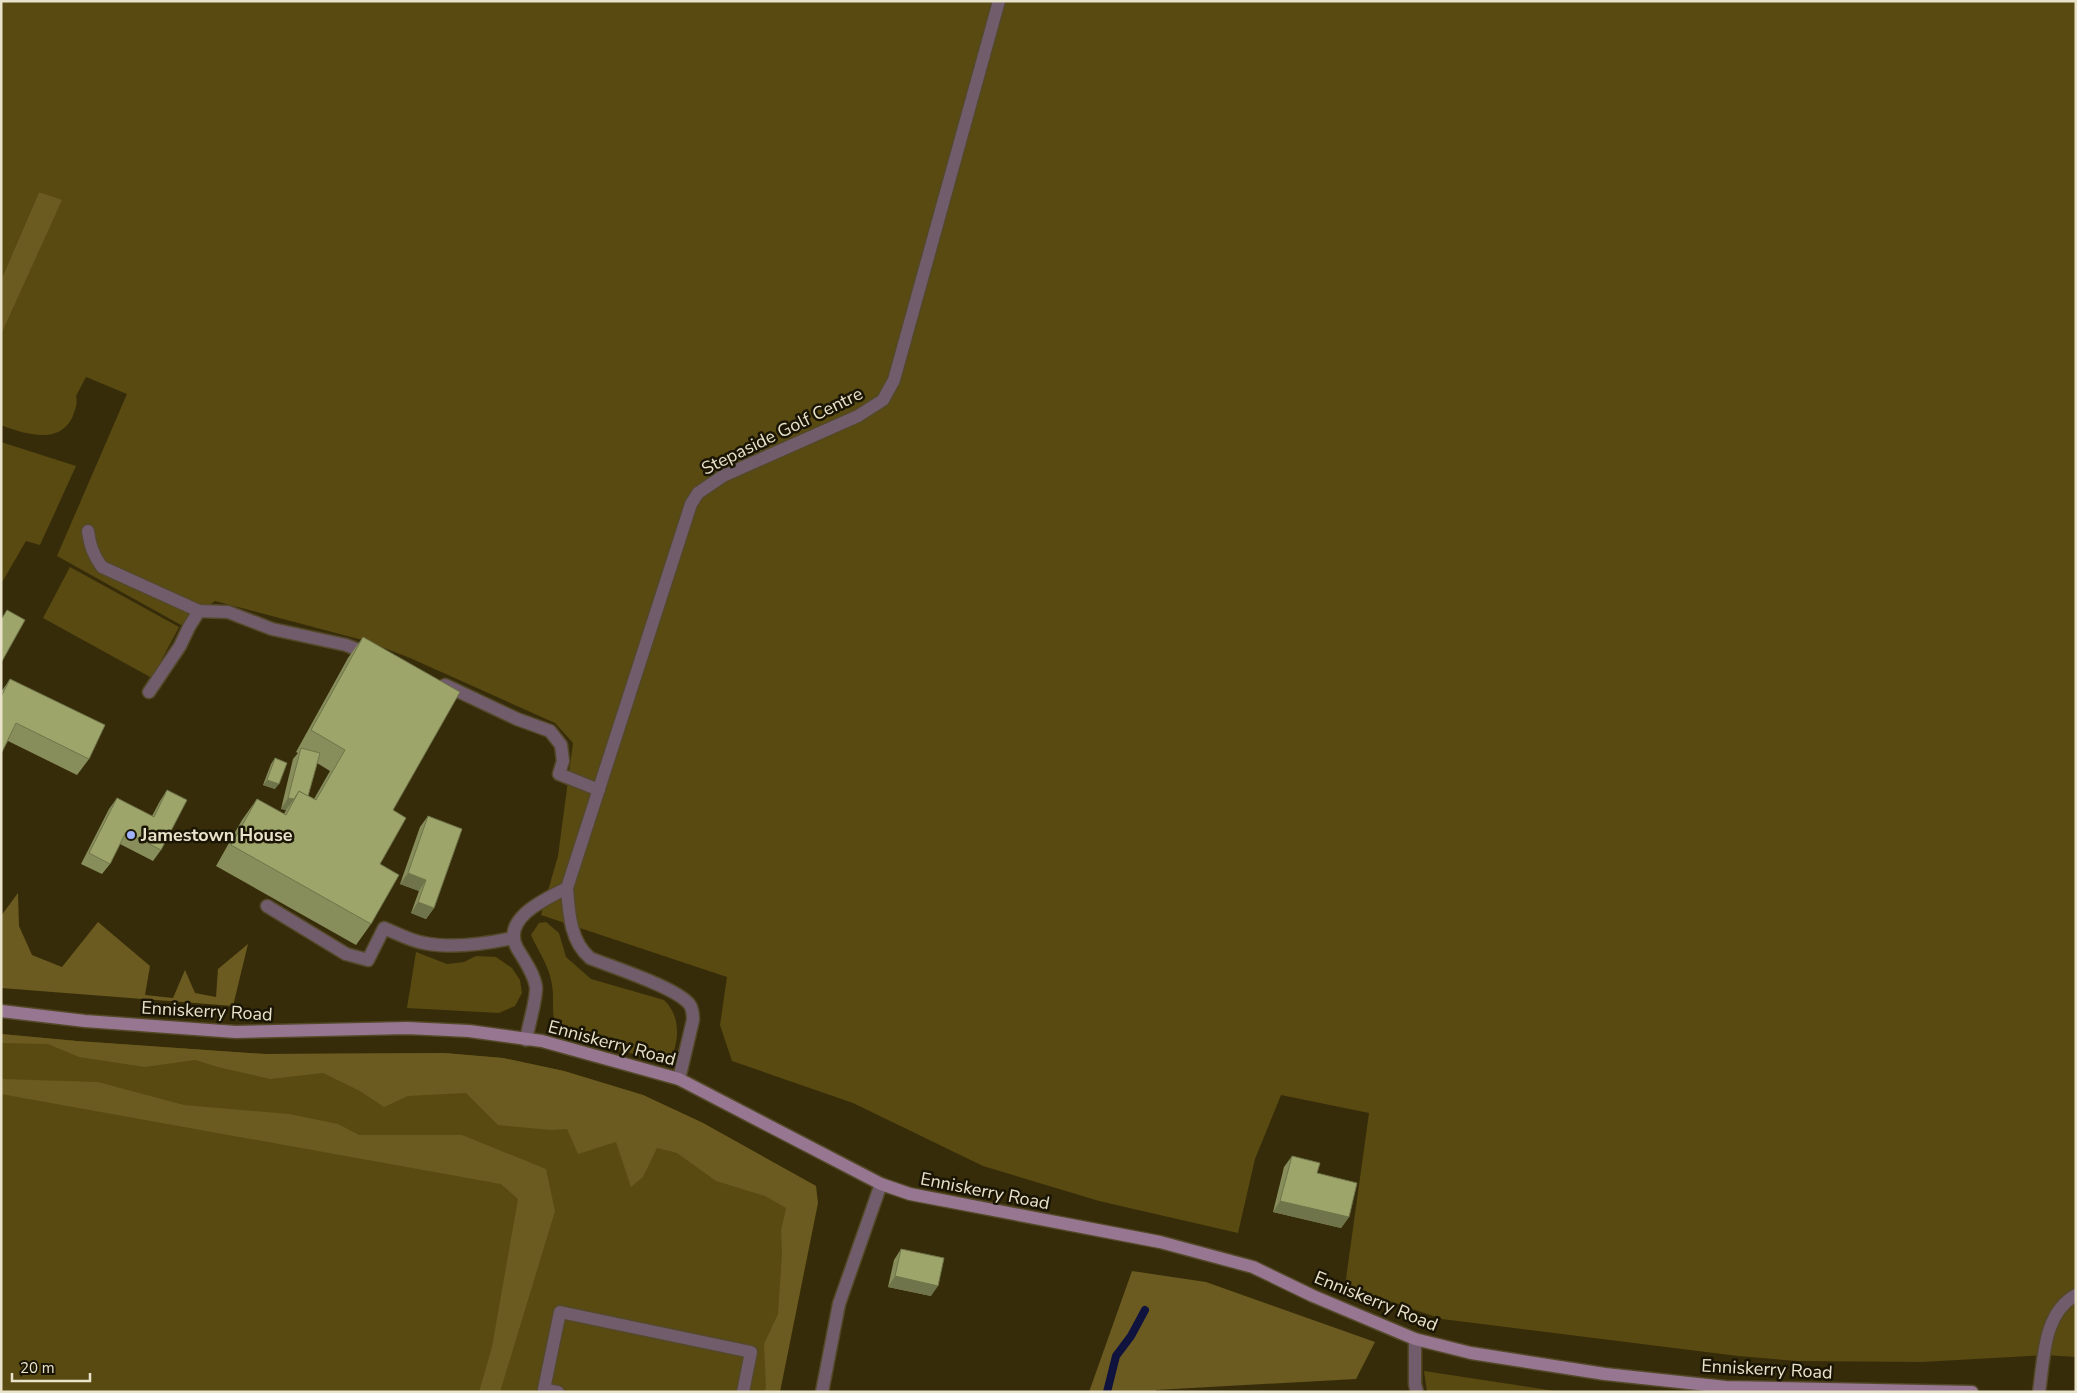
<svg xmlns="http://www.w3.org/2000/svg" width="2077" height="1393" font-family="'Nunito Sans',sans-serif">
	<rect width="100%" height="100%" fill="#362c09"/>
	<g fill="#594a12">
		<path d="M1 1H2076V1357L2045 1355 1922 1362 1797 1361 1738 1356 1442 1319 1345 1286 1369 1113 1281 1095 1255 1159 1238 1233 1099 1201 983 1166 853 1103 732 1061 720 1025 727 977 541 915 558 856 573 743 555 723 410 658 366 641 215 601 181 625 57 556 127 394 86 377 76 396C78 405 75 410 72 418 58 446 22 433 1 425V335L61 201 39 192 1 280Z"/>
		<path d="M1 442 76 466 40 545 26 541 1 584Z"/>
		<path d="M70 567 179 627 152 678 43 618Z"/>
		<path d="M546 922 559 933 566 957 591 979 664 1000C681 1016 680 1042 669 1062L661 1064 616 1048 561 1034C549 1021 555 1001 552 985 549 965 539 953 531 935L539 923Z"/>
		<path d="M416 952 447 964 464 962 476 956 496 957 512 968 520 980 522 993 515 1006 499 1013 407 1008Z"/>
		<path d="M1 1034 77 1041 265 1054 444 1053 503 1058 564 1071 643 1095 703 1123 816 1186 779 1392H1Z"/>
		<path d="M1424 1371 1562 1392H1427Z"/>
	</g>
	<g fill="#6b5b20">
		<path d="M39 192 62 200 1 335V280Z"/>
		<path d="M18 893 19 926 32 955 62 967 98 922 150 966 145 995 173 998 185 970 195 993 216 997 218 969 248 944 233 1006 1 988V916Z"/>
		<path d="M1 1034 77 1041 265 1054 444 1053 503 1058 564 1071 643 1095 703 1123 816 1186 818 1203 780 1392H764L766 1388 764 1344 778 1314 782 1253 781 1231 786 1208 765 1196 716 1181 677 1153 657 1148 643 1177 631 1187 616 1142 578 1154 567 1129 551 1130 498 1125 466 1093 408 1096 384 1107 360 1091 323 1073 270 1079 218 1067 195 1060 145 1067 79 1057 48 1044 1 1043Z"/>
		<path d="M1 1079 98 1082 184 1105 289 1114 338 1124 359 1135H462L546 1169 555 1211 500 1392H479L492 1347 518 1199 501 1184 1 1094Z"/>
		<path d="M1132 1271 1206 1282 1375 1342 1356 1379 1156 1390V1392H1089Z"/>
	</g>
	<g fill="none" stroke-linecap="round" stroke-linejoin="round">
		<path stroke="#10133e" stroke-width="8" d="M1107 1392 1116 1356 1131 1336 1145 1310"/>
		<defs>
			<g id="service">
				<path d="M88 531C90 545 93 555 102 567L199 611"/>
				<path d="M445 685 517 719 550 731 561 745 563 761 559 774 599 790"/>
				<path d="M149 692 180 646 189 627 199 611 228 612 272 629 346 645 371 655"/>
				<path d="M267 906 346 954 368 960 384 928C396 933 411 941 424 943 453 949 485 944 513 938"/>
				<path d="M526 1040C528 1027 537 998 536 987 534 973 524 960 517 948 501 918 546 899 567 888"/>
				<path d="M679 1079 693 1020C693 1015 693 1010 690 1005 678 988 612 967 590 958 570 941 569 913 567 888L691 504 698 493 723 476 858 416 883 400 894 380 999 1"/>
				<path d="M558 1392 544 1389 560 1312 751 1352 743 1392"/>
				<path d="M822 1392 839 1304 881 1184"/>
				<path d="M2039 1392C2044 1359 2043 1313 2076 1295"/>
			</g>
			<path id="minor" d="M1415 1339V1384L1417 1392"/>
			<path id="secondary" d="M1 1011 85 1021 236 1032 407 1028 469 1031 542 1041 679 1079 881 1184 910 1194 1160 1242 1253 1267 1313 1296 1415 1339 1471 1353 1605 1374 1726 1387 1972 1392"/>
		</defs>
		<use href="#service" stroke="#534928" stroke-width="15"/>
		<use href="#minor" stroke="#534928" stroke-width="15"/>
		<use href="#secondary" stroke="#534928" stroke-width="15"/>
		<use href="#service" stroke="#715c6c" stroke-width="12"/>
		<use href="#minor" stroke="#715c6c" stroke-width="12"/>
		<use href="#secondary" stroke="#967690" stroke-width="12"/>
	</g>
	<g fill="#888e5b" fill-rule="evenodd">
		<path d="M363 637 393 810 380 864 371 924 356 945 216 866 242 820 257 799 284 814 286 810 281 809 293 759 298 753 296 752 348 658ZM317 763 330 771 314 799 308 796Z"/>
		<path d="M10 679 89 759 77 775 8 741 1 754V692Z"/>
		<path d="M275 758V789L263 785 271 764Z"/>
		<path d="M167 790 161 850 153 861 120 844 110 864 102 874 81 864 109 809 117 798 152 816 160 801Z"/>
		<path d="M428 816 434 908 426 919 411 913 419 891 400 884 420 827Z"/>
		<path d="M1292 1156 1317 1173 1349 1217 1341 1228 1273 1212 1284 1167Z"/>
		<path d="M901 1249 931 1296 888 1287 894 1260Z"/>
	</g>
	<g fill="#6f744a">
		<path d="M267 780 279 784 275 789 263 785Z"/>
		<path d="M288 798 294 799 286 810 281 809Z"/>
		<path d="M408 873 426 880 419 891 400 884Z"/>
		<path d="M418 902 434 908 426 919 411 913Z"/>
		<path d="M1280 1201 1349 1217 1341 1228 1273 1212Z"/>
		<path d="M895 1276 938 1286 931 1296 888 1287Z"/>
	</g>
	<g fill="#9ea56a" stroke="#6f744a">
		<path d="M7 610 25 620 1 663V620Z"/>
		<path d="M363 637 460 692 393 810 406 818 380 864 399 875 371 924 231 845 257 799 286 815 299 791 316 800 345 750 311 730Z"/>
		<path d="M10 679 105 725 89 759 16 723 1 754V697Z"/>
		<path d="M301 748 320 753 308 796 299 791 294 799 288 798Z"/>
		<path d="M275 758 287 763 279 784 267 780Z"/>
		<path d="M167 790 187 800 161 850 126 832 110 864 89 853 117 798 154 817Z"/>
		<path d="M428 816 462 829 434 908 418 902 426 880 408 873Z"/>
		<path d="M1292 1156 1320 1163 1317 1173 1357 1183 1349 1217 1280 1201Z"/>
		<path d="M901 1249 944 1258 938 1286 895 1276Z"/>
	</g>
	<circle fill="#a1b2fd" stroke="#1a1504" stroke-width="2" cx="131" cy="835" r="5"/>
	<g text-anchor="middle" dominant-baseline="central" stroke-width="5" stroke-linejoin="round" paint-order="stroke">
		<g font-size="18" fill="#eae3cb" stroke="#1a1504">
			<text transform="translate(782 431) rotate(-26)">Stepaside Golf Centre</text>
			<text transform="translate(207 1011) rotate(3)">Enniskerry Road</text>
			<text transform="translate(612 1043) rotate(15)">Enniskerry Road</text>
			<text transform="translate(985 1191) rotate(11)">Enniskerry Road</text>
			<text transform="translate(1376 1301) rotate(22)">Enniskerry Road</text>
			<text transform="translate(1767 1369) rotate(3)">Enniskerry Road</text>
		</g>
		<g font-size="18" font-weight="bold" fill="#eae3cb" stroke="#1a1504" text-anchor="start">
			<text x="141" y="835">Jamestown House</text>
		</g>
	</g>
	<rect width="2077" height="1393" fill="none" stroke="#eae3cb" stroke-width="5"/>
	<path d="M12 1373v8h78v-8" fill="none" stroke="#eae3cb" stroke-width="2.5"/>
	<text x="20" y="1373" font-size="15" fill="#eae3cb" stroke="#1a1504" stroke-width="4" paint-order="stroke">20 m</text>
</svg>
